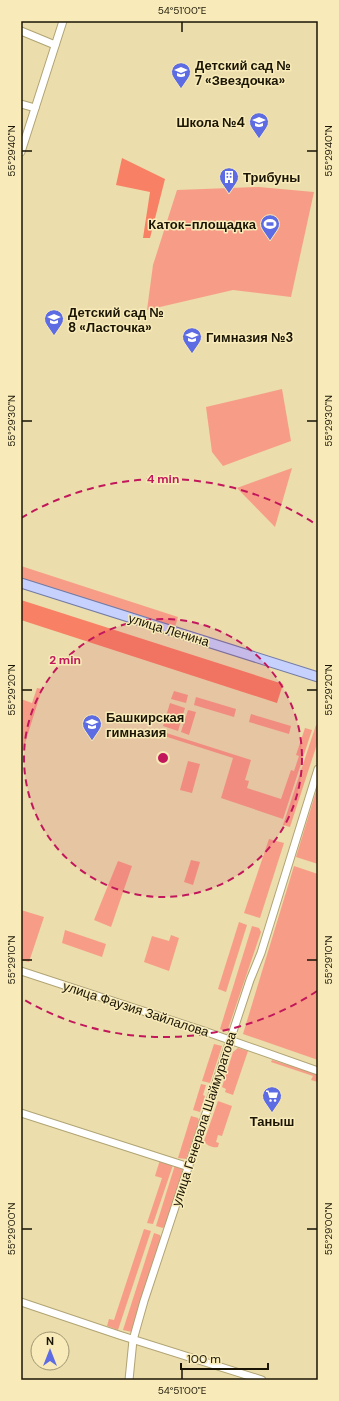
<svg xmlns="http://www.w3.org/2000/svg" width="339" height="1401" font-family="'DM Sans',sans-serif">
	<rect width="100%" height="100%" fill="#ebddac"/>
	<g fill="#f79d87">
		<path d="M259 187 314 192 291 297 233 290 147 310 153 265 177 190Z"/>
		<path d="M282 389 291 441 223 466 212 452 206 407Z"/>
		<path d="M292 468 275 527 237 488Z"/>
		<path d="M21 566 178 617 175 627 21 578Z"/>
		<path d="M37 688 42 689 21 756V699L32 703Z"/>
		<path d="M174 691 188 695 186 703 171 699Z"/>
		<path d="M196 697 236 709 234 717 194 705Z"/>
		<path d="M170 703 185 708 178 731 163 726Z"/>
		<path d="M188 710 196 712 189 735 181 732Z"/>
		<path d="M251 714 291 726 289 734 249 722Z"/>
		<path d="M316 725H318V741L290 827 283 825Z"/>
		<path d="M305 728 312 730 283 819 221 798 233 758 158 734 160 731 251 760 245 780 249 781 247 788 281 799 291 770 294 771 299 756 296 755Z"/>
		<path d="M188 761 200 764 192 793 180 790Z"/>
		<path d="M318 785V864L296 857Z"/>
		<path d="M269 839 284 843 260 918 244 913Z"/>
		<path d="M191 860 200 862 193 885 184 882Z"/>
		<path d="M118 861 132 866 111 927 94 920Z"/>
		<path d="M294 866 318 874V1060L243 1034Z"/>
		<path d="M21 910 44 917 29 962 21 960Z"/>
		<path d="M239 922 247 925 226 992 218 989Z"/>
		<path d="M252 926 259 928 261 932 228 1029 224 1031 220 1029Z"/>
		<path d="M65 930 106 944 102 957 62 943Z"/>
		<path d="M171 935 179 938 169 971 144 962 152 936 169 941Z"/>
		<path d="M214 1044 222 1046 210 1083 202 1081Z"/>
		<path d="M238 1048 248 1051 233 1095 225 1092 226 1089 222 1087 233 1052Z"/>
		<path d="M272 1060 318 1074V1082L311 1080 313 1076 271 1062Z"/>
		<path d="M201 1084 206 1085 203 1095 205 1096 200 1112 193 1110Z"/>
		<path d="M218 1101 232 1106 222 1136 218 1135 216 1142 219 1143 218 1147C213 1148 207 1146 204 1141Z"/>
		<path d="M191 1116 198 1118 199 1121 186 1159 178 1158Z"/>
		<path d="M160 1160 173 1165 153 1224 147 1223 162 1178 155 1176Z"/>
		<path d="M175 1165 182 1167 183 1170 165 1226 163 1228 156 1226Z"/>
		<path d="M144 1229 151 1231 118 1330 107 1326 109 1319 114 1320Z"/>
		<path d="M154 1233 160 1235 161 1238 132 1332 123 1330Z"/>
	</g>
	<g fill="#f88064">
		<path d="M122 158 165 179 150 238H143L150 192 116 185Z"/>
		<path d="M21 600 283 684 277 703 21 620Z"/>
	</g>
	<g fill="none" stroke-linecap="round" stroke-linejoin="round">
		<defs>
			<g id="minor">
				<path d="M21 31 55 45"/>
				<path d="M21 104 35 108"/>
				<path d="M21 152 63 21"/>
				<path d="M21 971 204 1031 318 1071"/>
				<path d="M21 1113 189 1167"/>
				<path d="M21 1302 119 1335 262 1380"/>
				<path d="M129 1380 133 1340 144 1301 250 980 261 953 318 769"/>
			</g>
			<path id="major" d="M21 583 318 677"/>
		</defs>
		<use href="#minor" stroke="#b1a474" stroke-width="9"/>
		<use href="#major" stroke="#727ba5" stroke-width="11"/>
		<use href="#minor" stroke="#fff" stroke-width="7"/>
		<use href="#major" stroke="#c7d1fd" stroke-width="9"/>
	</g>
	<path fill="none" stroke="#1a1504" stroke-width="1.5" d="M182 22V32M22 151H32M307 151H317M22 421H32M307 421H317M22 690H32M307 690H317M22 960H32M307 960H317M22 1229H32M307 1229H317M182 1369V1379"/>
	<circle cx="163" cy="758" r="139" fill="#c2185b" fill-opacity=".12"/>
	<g fill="none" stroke="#c2185b" stroke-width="2" stroke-dasharray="7 5">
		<circle cx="163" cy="758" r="139"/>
		<path d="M317 991A279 279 0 0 1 21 998M21 518A279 279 0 0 1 317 525"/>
	</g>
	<defs>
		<symbol id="school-pin" viewBox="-11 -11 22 30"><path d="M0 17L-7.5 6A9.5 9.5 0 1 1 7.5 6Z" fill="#5e6ce3" stroke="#f8ebb9"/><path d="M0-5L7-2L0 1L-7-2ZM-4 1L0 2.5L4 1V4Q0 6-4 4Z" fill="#fff"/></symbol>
		<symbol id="building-pin" viewBox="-11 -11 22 30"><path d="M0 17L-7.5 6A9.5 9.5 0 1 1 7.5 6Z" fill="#5e6ce3" stroke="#f8ebb9"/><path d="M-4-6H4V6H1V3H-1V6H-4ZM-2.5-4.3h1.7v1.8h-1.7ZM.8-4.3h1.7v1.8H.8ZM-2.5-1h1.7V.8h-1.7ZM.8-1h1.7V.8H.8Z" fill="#fff"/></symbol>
		<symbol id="stadium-pin" viewBox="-11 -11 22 30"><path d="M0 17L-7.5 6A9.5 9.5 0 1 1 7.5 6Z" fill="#5e6ce3" stroke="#f8ebb9"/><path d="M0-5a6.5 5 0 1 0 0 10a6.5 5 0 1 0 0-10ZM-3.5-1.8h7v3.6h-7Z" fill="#fff"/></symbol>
		<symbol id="supermarket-pin" viewBox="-11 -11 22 30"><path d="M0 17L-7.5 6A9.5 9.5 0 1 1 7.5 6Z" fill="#5e6ce3" stroke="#f8ebb9"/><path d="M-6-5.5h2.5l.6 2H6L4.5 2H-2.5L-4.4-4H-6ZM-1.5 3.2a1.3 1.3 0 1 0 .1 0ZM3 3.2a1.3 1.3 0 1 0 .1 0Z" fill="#fff"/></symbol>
	</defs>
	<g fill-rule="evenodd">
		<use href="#school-pin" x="170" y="61" width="22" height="30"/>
		<use href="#school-pin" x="248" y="111" width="22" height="30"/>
		<use href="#building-pin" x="218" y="166" width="22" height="30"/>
		<use href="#stadium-pin" x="259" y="213" width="22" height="30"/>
		<use href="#school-pin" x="43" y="308" width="22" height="30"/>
		<use href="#school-pin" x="181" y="326" width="22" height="30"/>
		<use href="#school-pin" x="81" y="713" width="22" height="30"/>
		<use href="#supermarket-pin" x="261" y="1085" width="22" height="30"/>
	</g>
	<g text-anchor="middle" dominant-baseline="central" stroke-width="3" stroke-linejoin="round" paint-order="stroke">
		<g font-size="13" font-weight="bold" fill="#1a1504" stroke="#f8ebb9" text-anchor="start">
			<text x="195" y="65">Детский сад №<tspan x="195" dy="15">7 «Звездочка»</tspan></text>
			<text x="245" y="122" text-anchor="end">Школа №4</text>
			<text x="243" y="177">Трибуны</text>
			<text x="256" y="224" text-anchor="end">Каток-площадка</text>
			<text x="68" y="312">Детский сад №<tspan x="68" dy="15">8 «Ласточка»</tspan></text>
			<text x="206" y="337">Гимназия №3</text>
			<text x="106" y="717">Башкирская<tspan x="106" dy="15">гимназия</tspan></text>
			<text x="272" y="1121" text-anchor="middle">Таныш</text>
		</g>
		<g font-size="13" fill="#1a1504" stroke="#f8ebb9">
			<text transform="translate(169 630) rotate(17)">улица Ленина</text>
			<text transform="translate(136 1009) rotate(18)">улица Фаузия Зайлалова</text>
			<text transform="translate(204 1119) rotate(-72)">улица Генерала Шаймуратова</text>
		</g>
	</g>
	<circle cx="163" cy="758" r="6" fill="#c2185b" stroke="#f8ebb9" stroke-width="2"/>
	<g font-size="12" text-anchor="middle" font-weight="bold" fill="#c2185b" stroke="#f8ebb9" stroke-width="3" stroke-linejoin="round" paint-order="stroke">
		<text x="163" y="483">4 min</text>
		<text x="65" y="664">2 min</text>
	</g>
	<rect width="339" height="1401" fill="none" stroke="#f8ebb9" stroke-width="44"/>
	<g transform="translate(50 1351)"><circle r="19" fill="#f8ebb9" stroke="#9f9571"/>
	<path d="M0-3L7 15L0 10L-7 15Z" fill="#5e6ce3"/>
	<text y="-6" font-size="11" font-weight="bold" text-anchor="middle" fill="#1a1504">N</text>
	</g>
	<path d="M181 1363v6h87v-6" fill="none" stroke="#1a1504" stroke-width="2"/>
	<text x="187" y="1363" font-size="12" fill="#1a1504" stroke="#f8ebb9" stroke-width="3" paint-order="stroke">100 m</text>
	<rect x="22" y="22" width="295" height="1357" fill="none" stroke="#1a1504" stroke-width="1.5"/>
	<g font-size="10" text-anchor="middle" fill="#1a1504">
		<text x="182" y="14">54°51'00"E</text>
		<text transform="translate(11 151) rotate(-90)" y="4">55°29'40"N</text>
		<text transform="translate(328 151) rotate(-90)" y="4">55°29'40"N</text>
		<text transform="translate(11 421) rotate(-90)" y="4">55°29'30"N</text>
		<text transform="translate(328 421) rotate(-90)" y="4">55°29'30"N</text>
		<text transform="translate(11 690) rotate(-90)" y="4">55°29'20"N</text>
		<text transform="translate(328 690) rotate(-90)" y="4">55°29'20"N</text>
		<text transform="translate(11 960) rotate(-90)" y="4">55°29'10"N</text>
		<text transform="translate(328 960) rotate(-90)" y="4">55°29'10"N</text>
		<text transform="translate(11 1229) rotate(-90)" y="4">55°29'00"N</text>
		<text transform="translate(328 1229) rotate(-90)" y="4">55°29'00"N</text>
		<text x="182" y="1394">54°51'00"E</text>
	</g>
</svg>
